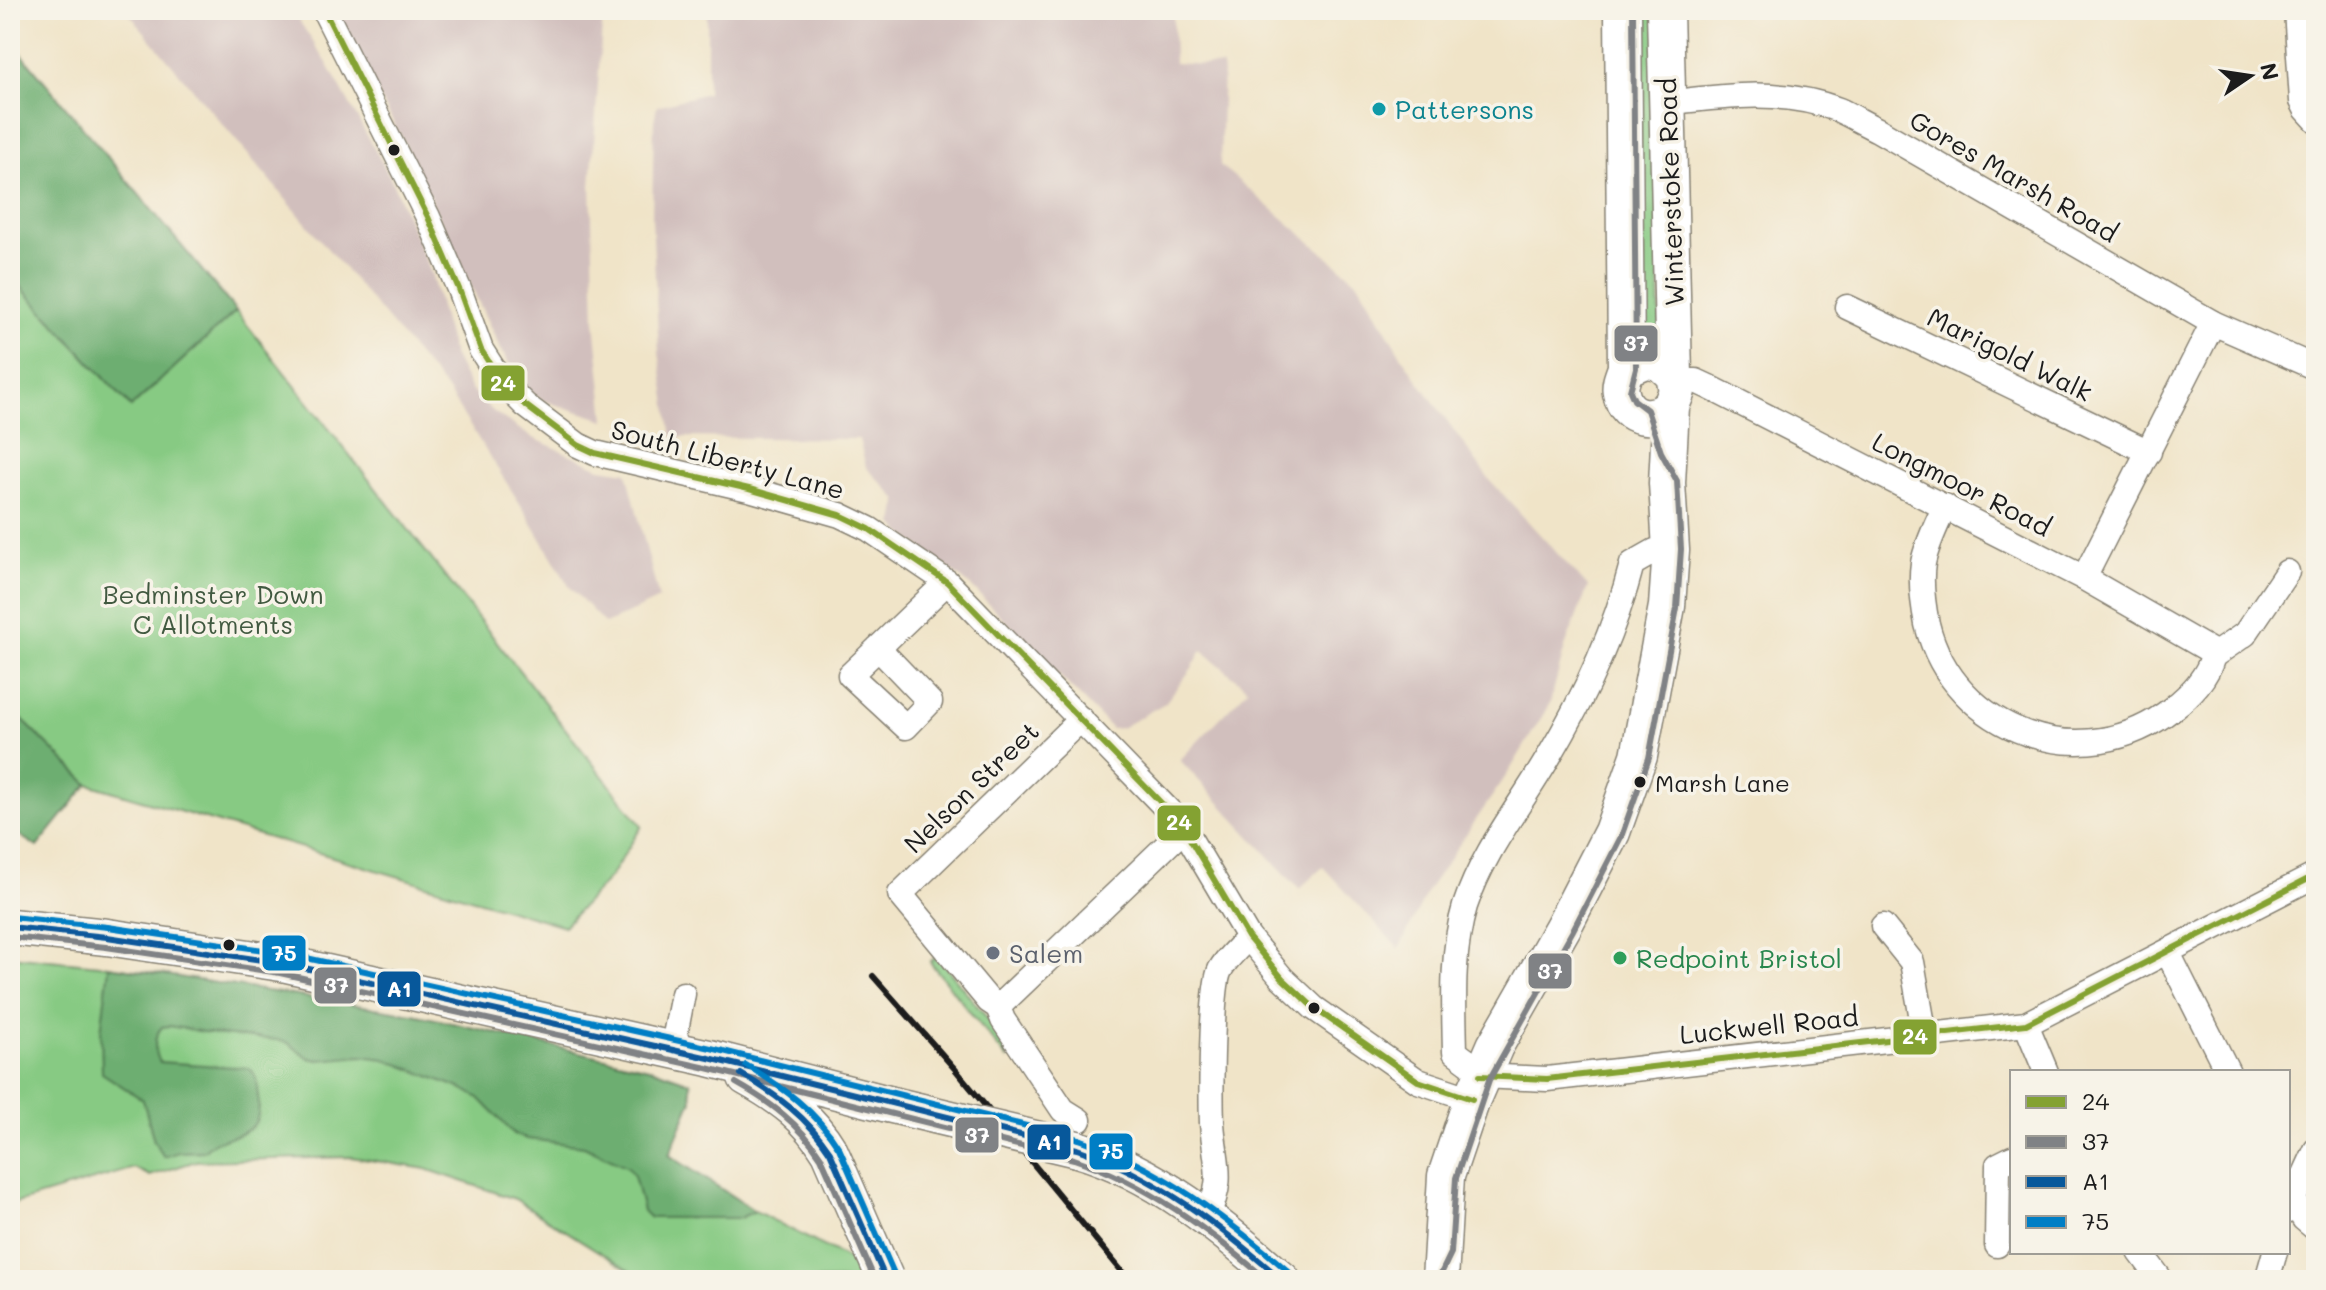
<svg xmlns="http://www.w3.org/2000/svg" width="2326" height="1290" font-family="Mali,sans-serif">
	<rect width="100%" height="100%" fill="#f7f3e8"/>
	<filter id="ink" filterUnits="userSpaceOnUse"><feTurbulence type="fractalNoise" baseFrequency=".0125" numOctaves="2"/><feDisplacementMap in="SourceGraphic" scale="16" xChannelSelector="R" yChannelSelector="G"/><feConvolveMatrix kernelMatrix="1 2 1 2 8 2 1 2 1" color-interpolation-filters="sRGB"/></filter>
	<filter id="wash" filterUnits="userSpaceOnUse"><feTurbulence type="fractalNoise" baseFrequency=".006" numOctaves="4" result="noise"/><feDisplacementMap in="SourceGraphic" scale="32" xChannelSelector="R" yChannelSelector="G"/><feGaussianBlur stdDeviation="1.8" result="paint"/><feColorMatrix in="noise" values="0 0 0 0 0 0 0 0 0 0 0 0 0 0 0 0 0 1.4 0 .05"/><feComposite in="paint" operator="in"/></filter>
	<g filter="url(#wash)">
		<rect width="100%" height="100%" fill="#f0e4c8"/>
		<g fill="#d1bfbd">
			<path d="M126 10H292L327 63 391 179 431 273 453 355 471 390 494 412 531 437 600 468 627 472 659 599 605 624 569 586 526 513 447 390Z"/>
			<path d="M334 10H603L591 186 595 321 605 420 545 401 522 387 499 346 409 152Z"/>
			<path d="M707 10H1173L1174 63 1223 66 1220 165 1358 282 1403 359 1488 478 1588 587 1565 647 1550 703 1510 770 1428 890 1399 949 1323 867 1299 889 1180 760 1248 689 1202 650 1192 668 1165 703 1121 728 1112 729 971 586 901 532 894 524 898 500 866 467 859 439 672 437 659 353 652 218 654 121 657 106 707 93Z"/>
		</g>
		<g fill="#87ca83" stroke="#527350" stroke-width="2">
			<path d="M1636 10H1657L1660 348 1640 349V310H1647V293L1639 292Z"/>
			<path d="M10 275 131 407 236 311 642 826 610 877 564 926 88 784 10 708Z"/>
			<path d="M10 956 109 966 413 1014 653 1069 690 1082 692 1100 669 1155 755 1211 854 1262 862 1280H644L515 1199 426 1169 351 1157 196 1161 150 1176 134 1168 10 1205Z"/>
			<path d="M937 956 1004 1039 1008 1060 930 962Z"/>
		</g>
		<g fill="#6dae71" stroke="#446546" stroke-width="2">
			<path d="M10 40 236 311 131 407 10 275Z"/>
			<path d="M10 708 88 784 37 847 10 829Z"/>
			<path d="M109 966 413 1014 653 1069 690 1082 692 1100 669 1155 755 1211 740 1218H650L643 1211 634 1176 628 1167 584 1146 527 1139 514 1134 479 1098 465 1090 385 1059 361 1056 319 1060 309 1058 288 1043 278 1040 221 1035 169 1026 162 1027C152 1038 154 1050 160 1062L249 1068C257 1075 257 1086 258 1097 265 1145 224 1128 204 1151L179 1152 164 1157 154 1141 143 1100 102 1073 101 1032Z"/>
		</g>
	</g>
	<g filter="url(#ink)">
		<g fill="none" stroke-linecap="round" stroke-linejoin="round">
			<defs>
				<g id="minor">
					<path d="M324 10 428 217 459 289 481 350 501 381 525 405 578 445 595 453 749 489 840 515 869 529 947 582 1168 810 1184 829 1248 937 1282 978 1314 1008 1418 1081 1472 1099"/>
					<path d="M2296 10 2302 101 2306 109 2316 120"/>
					<path d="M1667 103C1725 96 1784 88 1839 110 1852 116 1865 124 1878 130L2213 323 2316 368"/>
					<path d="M1847 307 2149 452"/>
					<path d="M1676 381H1696L1709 387 2084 578 2211 651 2213 656"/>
					<path d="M1945 506C1937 524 1927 543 1923 563 1920 583 1923 604 1927 624 1954 733 2085 779 2173 708 2191 694 2207 678 2213 656"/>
					<path d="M2084 578 2213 323"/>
					<path d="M878 648 930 702 906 727 850 675 947 582"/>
					<path d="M2213 656 2245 634 2287 572"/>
					<path d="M1883 926 1912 962 1925 1036"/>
					<path d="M2168 953 2228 1072"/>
					<path d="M998 1007 1184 829"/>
					<path d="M2026 1024 2046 1072"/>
					<path d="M672 1051 683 994"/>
					<path d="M1482 1072 1455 1052C1454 1005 1451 952 1465 906 1483 851 1519 808 1548 758 1585 696 1614 634 1632 564L1655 551 1671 550"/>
					<path d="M1480 1076 1547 1079 2026 1024 2316 875"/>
					<path d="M1079 1120 1063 1110 1003 1020 998 1007 989 1001 900 894 1081 719"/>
					<path d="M2288 1191 2304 1219 2316 1229"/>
					<path d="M2288 1211 2316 1150"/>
					<path d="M1206 1219C1226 1177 1215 1165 1212 1123 1211 1097 1211 988 1220 970 1227 957 1239 948 1248 937"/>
					<path d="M1997 1245 1998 1165 2012 1158"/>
					<path d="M2140 1252 2161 1280"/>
					<path d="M2267 1280 2275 1252"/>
				</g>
				<g id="highway">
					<path d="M1623 10 1626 368C1623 376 1619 385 1621 393 1626 420 1655 422 1671 406"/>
					<path d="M1665 10 1674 375"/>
					<path d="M10 927 107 937 282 963 709 1058 888 1104"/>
					<path d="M746 1077C782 1097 809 1117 830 1152L886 1280"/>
					<path d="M1077 1149C1154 1171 1222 1227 1282 1280"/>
					<path d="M1440 1280 1446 1176 1472 1099 1495 1046 1563 927 1612 832 1639 756 1667 606 1671 550 1667 483 1671 406 1677 391 1674 375 1660 362 1645 360 1626 368"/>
				</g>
			</defs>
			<use href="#minor" stroke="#868072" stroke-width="27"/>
			<use href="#highway" stroke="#868072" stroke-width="39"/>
			<use href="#minor" stroke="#fff" stroke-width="24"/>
			<use href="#highway" stroke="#fff" stroke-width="36"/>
			<path stroke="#1c1c1c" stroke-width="6" d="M873 976 955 1069 1129 1280"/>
			<defs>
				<path id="highway-bridge" d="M888 1104 1077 1149"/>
			</defs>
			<use href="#highway-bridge" stroke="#868072" stroke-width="39" stroke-linecap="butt"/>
			<use href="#highway-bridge" stroke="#fff" stroke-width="36"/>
			<defs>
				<g id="bus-1">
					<path d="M324 10 428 217 459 289 481 350 501 381 525 405 578 445 595 453 749 489 840 515 869 529 947 582 1168 810 1184 829 1248 937 1282 978 1314 1008 1418 1081 1472 1099"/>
					<path d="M1480 1076 1547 1079 2026 1024 2316 875"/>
				</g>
				<g id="bus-2">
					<path d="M10 937 106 947 280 973 707 1068 1074 1159C1148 1184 1208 1229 1267 1280"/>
					<path d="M736 1083C770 1102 799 1123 821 1157L875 1280"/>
					<path d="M1438 1280 1451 1253 1456 1178 1489 1080 1572 932 1621 837 1649 758 1677 608 1681 549 1677 481 1661 452 1647 410 1634 400 1630 391 1636 368 1633 10"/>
				</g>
				<g id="bus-3">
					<path d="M10 927 107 937 282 963 709 1058 1077 1149C1156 1176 1219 1225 1282 1280"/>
					<path d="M741 1074C777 1095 807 1117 830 1152L886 1280"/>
				</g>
				<g id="bus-4">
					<path d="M11 917 108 927 284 953 711 1048 1079 1139C1160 1167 1225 1217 1289 1272"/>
					<path d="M746 1065C783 1087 816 1111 839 1148L895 1276"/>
				</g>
			</defs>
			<use href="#bus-1" stroke="#f7f3e8" stroke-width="12"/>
			<use href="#bus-2" stroke="#f7f3e8" stroke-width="12"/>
			<use href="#bus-3" stroke="#f7f3e8" stroke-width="12"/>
			<use href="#bus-4" stroke="#f7f3e8" stroke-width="12"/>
			<use href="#bus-1" stroke="#84a232" stroke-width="6"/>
			<use href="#bus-2" stroke="#808285" stroke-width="6"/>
			<use href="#bus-3" stroke="#07589b" stroke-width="6"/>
			<use href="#bus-4" stroke="#007ec5" stroke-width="6"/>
		</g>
	</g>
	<circle fill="#0f9aa8" stroke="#f7f3e8" stroke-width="3" cx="1379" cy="109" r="8"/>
	<g fill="#1c1c1c" stroke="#f7f3e8" stroke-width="3">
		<circle cx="394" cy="150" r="7"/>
		<circle cx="1640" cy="782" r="7"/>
		<circle cx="229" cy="945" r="7"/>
		<circle cx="1314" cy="1008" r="7"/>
	</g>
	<circle fill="#6b7280" stroke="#f7f3e8" stroke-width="3" cx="993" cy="953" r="8"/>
	<circle fill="#2e9e5b" stroke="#f7f3e8" stroke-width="3" cx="1620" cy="958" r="8"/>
	<g text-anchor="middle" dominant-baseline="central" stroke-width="7" stroke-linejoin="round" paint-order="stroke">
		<g font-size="24" fill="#1c1c1c" stroke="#f7f3e8" text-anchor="start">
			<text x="1655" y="782">Marsh Lane</text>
		</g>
		<g font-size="26" fill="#0d838f" stroke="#f7f3e8" text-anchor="start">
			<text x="1395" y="109">Pattersons</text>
		</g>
		<g font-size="26" fill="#1c1c1c" stroke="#f7f3e8">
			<text transform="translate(2014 176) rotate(30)">Gores Marsh Road</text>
			<text transform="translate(1670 192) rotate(-92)">Winterstoke Road</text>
			<text transform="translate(2010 354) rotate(26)">Marigold Walk</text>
			<text transform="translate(728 459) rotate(15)">South Liberty Lane</text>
			<text transform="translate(1962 484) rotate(27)">Longmoor Road</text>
			<text transform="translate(971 787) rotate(-44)">Nelson Street</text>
			<text transform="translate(1769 1025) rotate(-6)">Luckwell Road</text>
		</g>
		<g font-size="26" fill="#415940" stroke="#f7f3e8">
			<text x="213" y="594">Bedminster Down<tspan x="213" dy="30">C Allotments</tspan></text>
		</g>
		<g font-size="26" fill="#5b616d" stroke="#f7f3e8" text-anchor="start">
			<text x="1009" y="953">Salem</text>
		</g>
		<g font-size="26" fill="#27864d" stroke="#f7f3e8" text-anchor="start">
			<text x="1636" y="958">Redpoint Bristol</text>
		</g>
	</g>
	<g stroke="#f7f3e8" stroke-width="3">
		<rect x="1613" y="324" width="46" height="39" rx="8" fill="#808285"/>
		<rect x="480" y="364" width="46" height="38" rx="8" fill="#84a232"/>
		<rect x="1156" y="804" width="46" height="38" rx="8" fill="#84a232"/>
		<rect x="261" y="934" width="46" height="38" rx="8" fill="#007ec5"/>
		<rect x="1527" y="952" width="46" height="38" rx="8" fill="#808285"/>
		<rect x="313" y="966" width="45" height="39" rx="8" fill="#808285"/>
		<rect x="376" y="970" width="46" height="38" rx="8" fill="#07589b"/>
		<rect x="1892" y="1018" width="46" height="38" rx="8" fill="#84a232"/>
		<rect x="954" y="1116" width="46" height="38" rx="8" fill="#808285"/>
		<rect x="1026" y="1123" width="46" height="38" rx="8" fill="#07589b"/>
		<rect x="1088" y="1132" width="46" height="39" rx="8" fill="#007ec5"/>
	</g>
	<g font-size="22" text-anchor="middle" font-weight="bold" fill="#fff">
		<text x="1636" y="351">37</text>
		<text x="503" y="391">24</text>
		<text x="1179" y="830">24</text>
		<text x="284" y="961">75</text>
		<text x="1550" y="979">37</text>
		<text x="336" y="993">37</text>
		<text x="399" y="997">A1</text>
		<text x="1915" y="1044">24</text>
		<text x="977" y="1143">37</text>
		<text x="1049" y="1150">A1</text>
		<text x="1111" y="1159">75</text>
	</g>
	<rect width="2326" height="1290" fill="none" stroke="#f7f3e8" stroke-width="40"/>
	<rect x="2010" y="1070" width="280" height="184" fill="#f7f3e8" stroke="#9f9d96" stroke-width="2"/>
	<rect x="2026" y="1096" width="40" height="12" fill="#84a232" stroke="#9f9d96" stroke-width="2"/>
	<text x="2082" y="1110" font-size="24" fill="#1c1c1c">24</text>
	<rect x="2026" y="1136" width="40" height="12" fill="#808285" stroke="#9f9d96" stroke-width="2"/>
	<text x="2082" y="1150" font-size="24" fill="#1c1c1c">37</text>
	<rect x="2026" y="1176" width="40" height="12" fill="#07589b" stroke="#9f9d96" stroke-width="2"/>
	<text x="2082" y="1190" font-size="24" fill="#1c1c1c">A1</text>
	<rect x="2026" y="1216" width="40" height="12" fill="#007ec5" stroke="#9f9d96" stroke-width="2"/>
	<text x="2082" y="1230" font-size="24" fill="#1c1c1c">75</text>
	<g transform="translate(2250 76) rotate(77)" stroke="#f7f3e8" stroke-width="6" paint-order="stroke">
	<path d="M0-6L14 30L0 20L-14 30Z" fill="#1c1c1c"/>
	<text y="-12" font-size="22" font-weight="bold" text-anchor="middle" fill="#1c1c1c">N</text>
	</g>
</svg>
